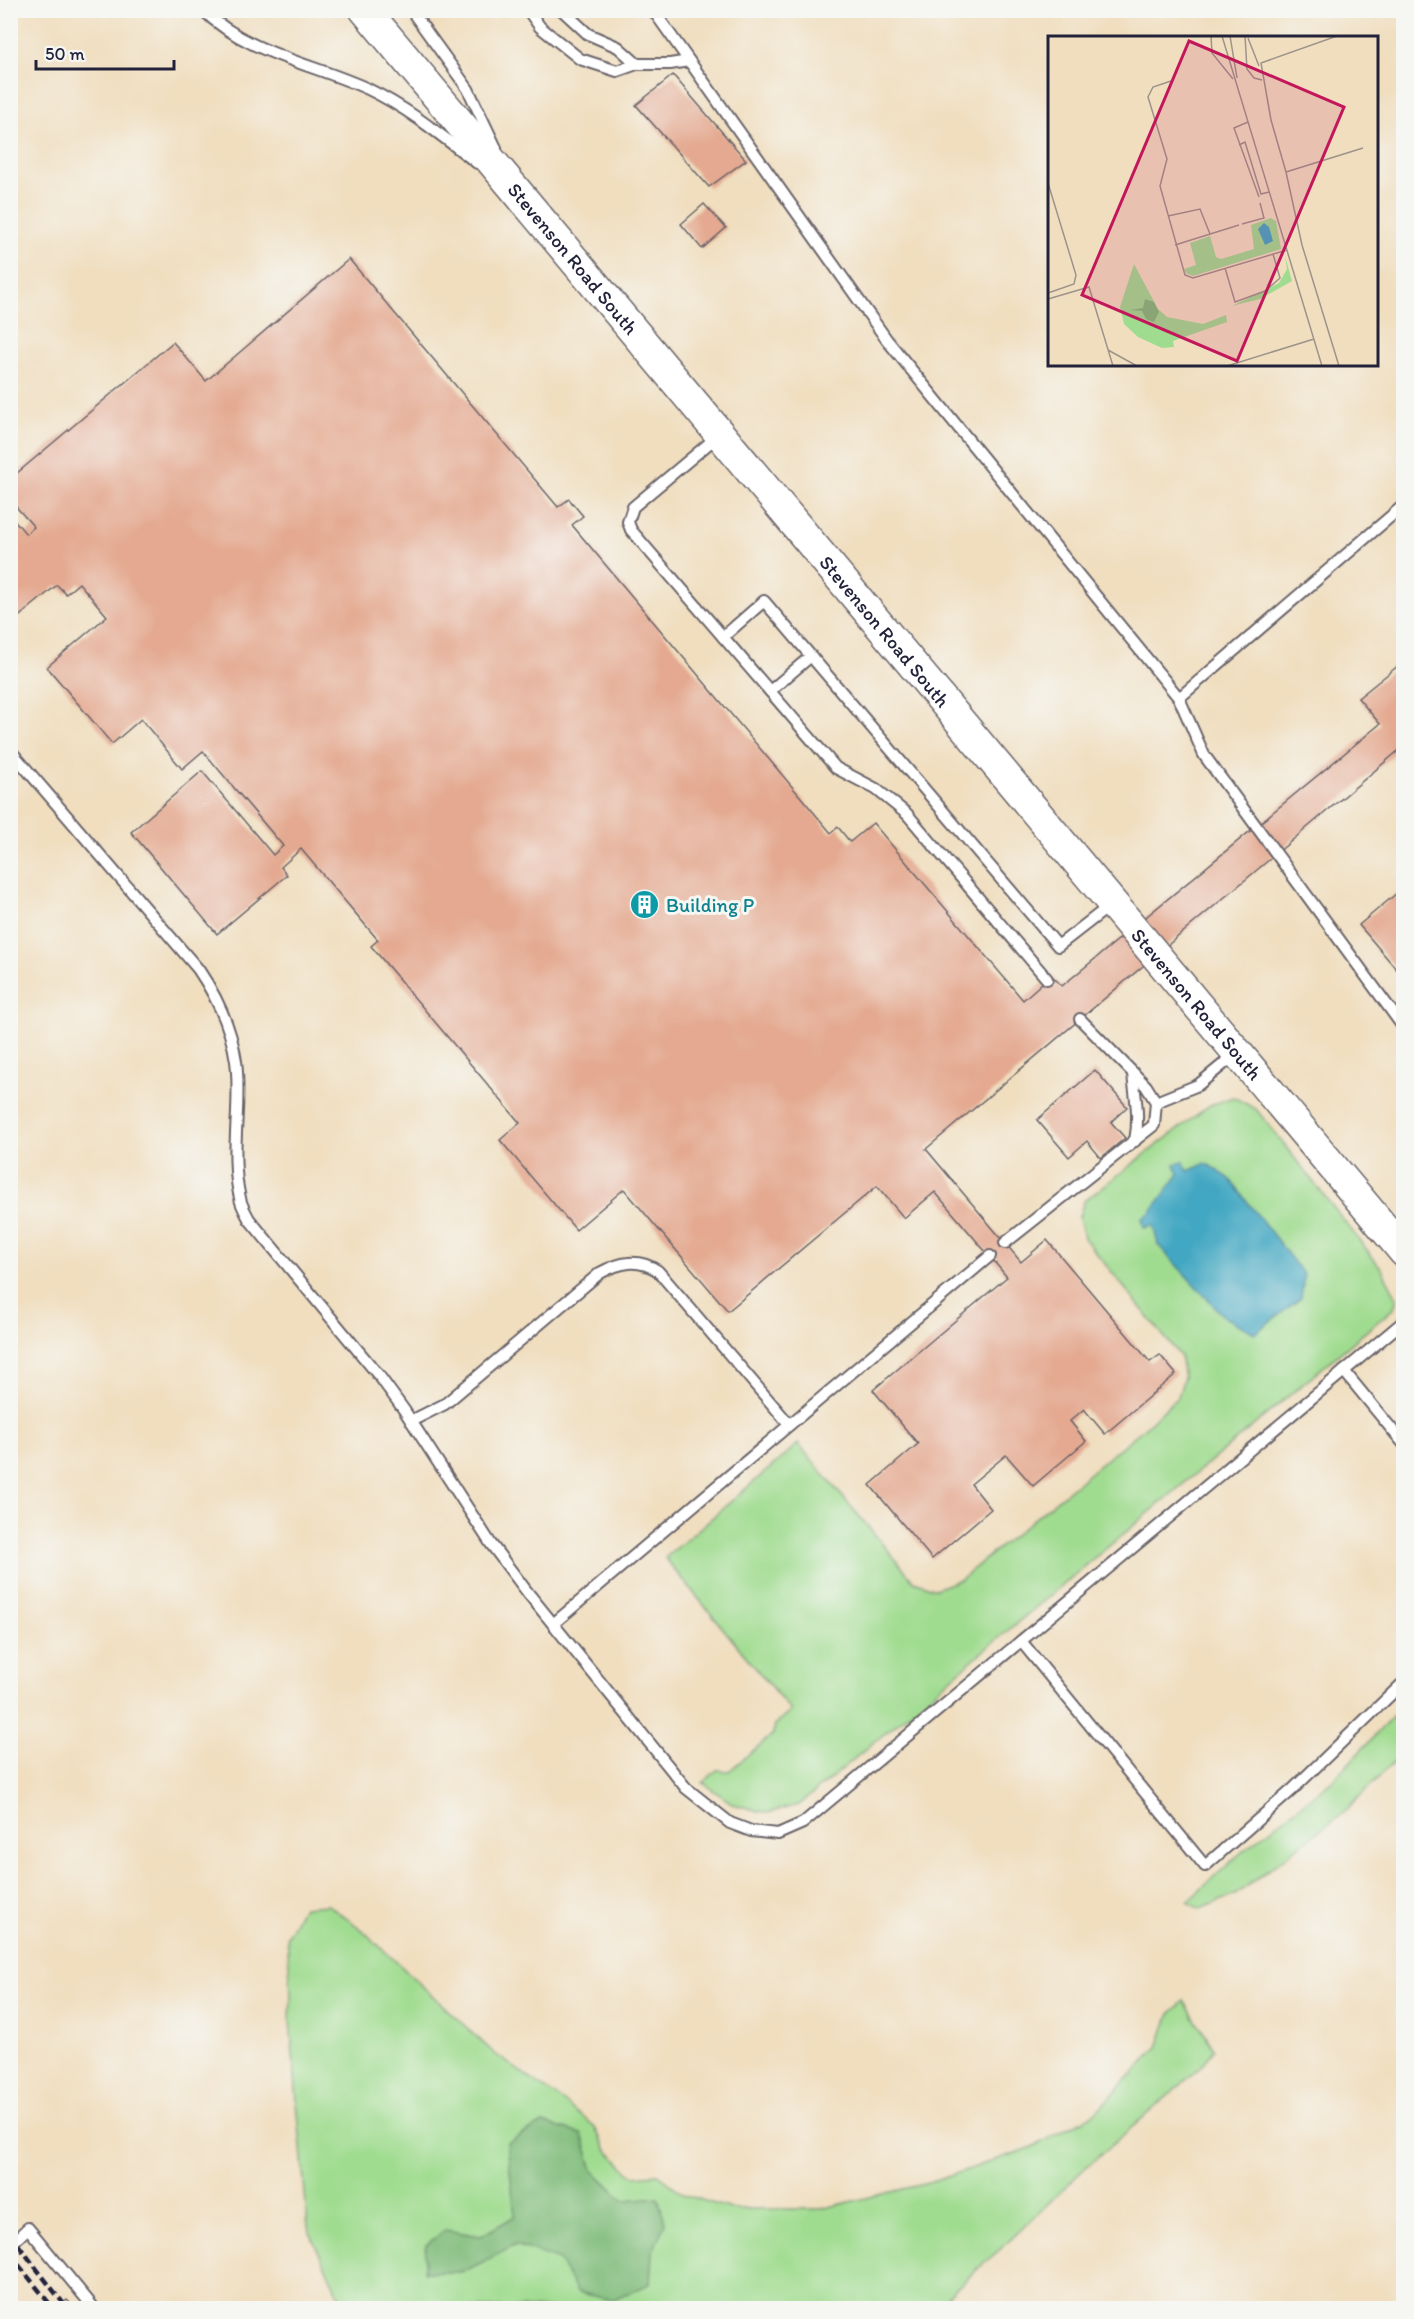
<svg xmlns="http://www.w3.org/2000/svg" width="1414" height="2319" font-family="Itim,sans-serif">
	<rect width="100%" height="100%" fill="#f6f6f2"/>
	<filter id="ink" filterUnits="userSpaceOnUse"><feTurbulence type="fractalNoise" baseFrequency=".0167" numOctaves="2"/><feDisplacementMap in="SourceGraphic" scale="12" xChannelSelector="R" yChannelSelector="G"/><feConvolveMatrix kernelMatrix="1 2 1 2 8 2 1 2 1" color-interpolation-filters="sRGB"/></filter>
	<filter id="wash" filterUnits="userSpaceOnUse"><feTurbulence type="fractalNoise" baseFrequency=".008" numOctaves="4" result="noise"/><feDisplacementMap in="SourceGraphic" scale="24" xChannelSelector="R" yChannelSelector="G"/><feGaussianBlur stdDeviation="1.35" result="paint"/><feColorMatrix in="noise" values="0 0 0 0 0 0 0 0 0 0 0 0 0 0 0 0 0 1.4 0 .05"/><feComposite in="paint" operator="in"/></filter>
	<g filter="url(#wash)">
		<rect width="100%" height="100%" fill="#f0debf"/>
		<g fill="#a0dc90" stroke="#617f66" stroke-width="1.5">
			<path d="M1233 1097 1256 1109 1381 1268 1397 1298 1394 1308 799 1805 767 1813 733 1804 703 1783 717 1770 729 1771 773 1734 775 1725 791 1711 665 1558 798 1444 914 1581 936 1589 961 1579 1143 1429 1178 1397 1184 1377 1180 1356 1084 1238 1079 1217 1084 1201 1210 1105Z"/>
			<path d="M1403 1706V1749L1394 1762 1343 1813 1235 1895 1200 1909 1187 1902 1243 1851 1335 1778Z"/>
			<path d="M328 1905 360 1928 495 2054 560 2099 594 2126 606 2149 633 2176 657 2174 685 2195 731 2209H821L932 2182 1033 2147 1094 2114 1158 2047 1170 2014 1184 2001 1214 2049 1201 2067 1084 2169 1006 2244 934 2308H347L335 2288 308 2228 290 2021 291 1994 287 1936 303 1907Z"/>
		</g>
		<path fill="#80bc7a" stroke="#516f5a" stroke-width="1.5" d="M543 2123 582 2134 593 2170 624 2200 658 2197 665 2223 652 2253 650 2284 612 2300 577 2292 559 2260 516 2245 463 2272H424L426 2245 445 2230 481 2236 515 2216 507 2143Z"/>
		<path fill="#42a7c2" stroke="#32647e" stroke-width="1.5" d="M1183 1161 1188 1171 1206 1163 1229 1178 1304 1275 1301 1298 1255 1333 1224 1317 1158 1245 1153 1225 1144 1228 1142 1218 1150 1213 1179 1174 1175 1165Z"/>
		<g id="blocks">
			<g fill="#e4a990">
				<path d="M673 75 746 160 709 187 636 105Z"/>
				<path d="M704 204 726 228 702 249 681 224Z"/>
				<path d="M349 259 558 507 569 499 583 516 572 525 831 833 838 827 850 842 873 823 1023 1000 1051 975 1062 986 1380 724 1358 698 1404 661V746L926 1149 1021 1262 1047 1240 1150 1362 1160 1355 1176 1374 1105 1434 1084 1409 1070 1421 1086 1441 1033 1486 1006 1455 971 1484 991 1509 932 1559 870 1485 918 1444 873 1390 1007 1277 935 1192 904 1218 877 1186 728 1311 624 1189 576 1230 500 1140 520 1123 371 946 378 940 301 849 281 867 287 875 217 934 131 832 202 771 273 855 283 846 203 751 182 769 141 719 112 744 47 667 107 616 79 583 66 594 57 585 10 624V515L26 534 34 527 10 500V479L173 342 206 381Z"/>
				<path d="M1404 887V978L1359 925Z"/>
				<path d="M1095 1070 1127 1107 1111 1122 1125 1138 1101 1158 1087 1141 1069 1157 1037 1120Z"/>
				<path d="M67 2300 75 2308H57L63 2303Z"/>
			</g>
		</g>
	</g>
	<g filter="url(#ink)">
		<use href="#blocks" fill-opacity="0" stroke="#6a6469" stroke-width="1.5"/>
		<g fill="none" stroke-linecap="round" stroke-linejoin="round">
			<defs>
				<g id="lane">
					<path d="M203 10C246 53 314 64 368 89 408 108 442 136 477 163"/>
					<path d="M411 10 468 89 496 148"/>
					<path d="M528 10 540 27 580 59 617 71 637 64H670L689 61"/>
					<path d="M562 10 588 34 618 47 637 64"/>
					<path d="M653 10 887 340 1179 698 1404 505"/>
					<path d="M719 435 633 507 628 522 631 530 836 768 876 789 907 814 1047 979"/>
					<path d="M723 637 764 601 1058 946 1112 904"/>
					<path d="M770 691 811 656"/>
					<path d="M1179 698 1204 755 1404 1028"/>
					<path d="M10 750 198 969C217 997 231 1027 236 1061 242 1106 229 1153 240 1198 241 1205 246 1213 249 1219L380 1377 404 1410 491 1544 528 1593 686 1788 730 1823 751 1831 778 1834 803 1823 1404 1321"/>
					<path d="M1133 1073C1135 1098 1140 1115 1135 1141"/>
					<path d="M1156 1102 1198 1085 1237 1053"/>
					<path d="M1005 1243 1154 1125 1156 1102 1146 1086 1080 1019"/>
					<path d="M1344 1371 1404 1444"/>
					<path d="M411 1421 445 1404 600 1273C620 1262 638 1258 658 1271L789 1424"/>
					<path d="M553 1624 990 1256"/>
					<path d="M1021 1641 1205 1866 1292 1790 1404 1682"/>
					<path d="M10 2245 28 2228 94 2308"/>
				</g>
				<g id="secondary">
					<path id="s1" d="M365 10 1404 1252"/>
				</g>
			</defs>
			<use href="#lane" stroke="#6a6469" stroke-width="14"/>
			<use href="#secondary" stroke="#6a6469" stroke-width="33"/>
			<use href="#lane" stroke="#fff" stroke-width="10"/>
			<use href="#secondary" stroke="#fff" stroke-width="30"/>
			<g stroke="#22223b" stroke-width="4.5" stroke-dasharray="9 4.5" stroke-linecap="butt">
				<path d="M10 2234 63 2303"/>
				<path d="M10 2254 53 2308"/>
			</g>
		</g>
	</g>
	<defs>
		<symbol id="building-disc" viewBox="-11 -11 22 22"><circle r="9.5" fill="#0f9aa8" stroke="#f6f6f2"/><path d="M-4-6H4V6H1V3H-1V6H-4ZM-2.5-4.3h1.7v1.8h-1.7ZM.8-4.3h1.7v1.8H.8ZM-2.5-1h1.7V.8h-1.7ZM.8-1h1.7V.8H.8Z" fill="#fff"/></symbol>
	</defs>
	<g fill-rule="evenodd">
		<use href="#building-disc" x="628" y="888" width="33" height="33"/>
	</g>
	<g text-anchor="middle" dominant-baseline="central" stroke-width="6" stroke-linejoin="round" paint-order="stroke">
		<g font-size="20" fill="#22223b" stroke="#f6f6f2">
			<text stroke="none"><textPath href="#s1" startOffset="324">Stevenson Road South</textPath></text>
			<text stroke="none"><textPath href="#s1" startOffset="810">Stevenson Road South</textPath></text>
			<text stroke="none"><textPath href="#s1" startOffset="1296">Stevenson Road South</textPath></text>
		</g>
		<g font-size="20" fill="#0d838f" stroke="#f6f6f2" text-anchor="start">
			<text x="666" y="905">Building P</text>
		</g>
	</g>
	<g transform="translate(1048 36)">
		<rect width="330" height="330" fill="#f0debf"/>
		<path d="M223 182 228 185 233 213 145 240 138 237 136 233 148 229 142 207 162 200 168 221 173 223 206 213 203 189ZM237 220 244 245 212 263 184 270 231 247 239 233ZM86 228 110 273 119 281 155 288 178 279 179 286 125 305 126 311 114 312 90 301 76 288 72 271Z" fill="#a0dc90"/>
		<path d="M97 263 106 266 111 276 106 286 98 283 94 275 82 274 95 272Z" fill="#80bc7a"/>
		<path d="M216 187 221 191 225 205 217 209 210 193Z" fill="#42a7c2"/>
		<path fill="none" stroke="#9e938a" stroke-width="1.5" d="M163 0 164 17 185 43M174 0 274 330M182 0 189 42M197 0 199 33 206 42 214 44M289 0 213 27 223 84 238 136 315 112M200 2 211 30M123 45 105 51 100 61 119 123 112 150 137 239 145 242 239 214M200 86 186 92 211 161M191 109 197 106 213 158 221 156M238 136 254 209 291 330M0 147 28 239 26 248 0 257M120 180 152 173 162 198M194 188 216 182 212 167M127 209 191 189M177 232 187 266 217 255 232 242 225 218M0 263 41 251 65 330M60 314 89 330M179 330 266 303"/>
		<path fill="#c2185b" fill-opacity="0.15" stroke="#c2185b" stroke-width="3" d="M141 5 296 71 189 325 34 259Z"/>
		<rect width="330" height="330" fill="none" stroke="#22223b" stroke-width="3"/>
	</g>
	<rect width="1414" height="2319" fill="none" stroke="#f6f6f2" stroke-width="36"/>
	<path d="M36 60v9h138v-9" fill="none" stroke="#22223b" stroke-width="3"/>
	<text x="45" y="60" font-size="18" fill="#22223b" stroke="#f6f6f2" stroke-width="4.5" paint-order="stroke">50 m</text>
</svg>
